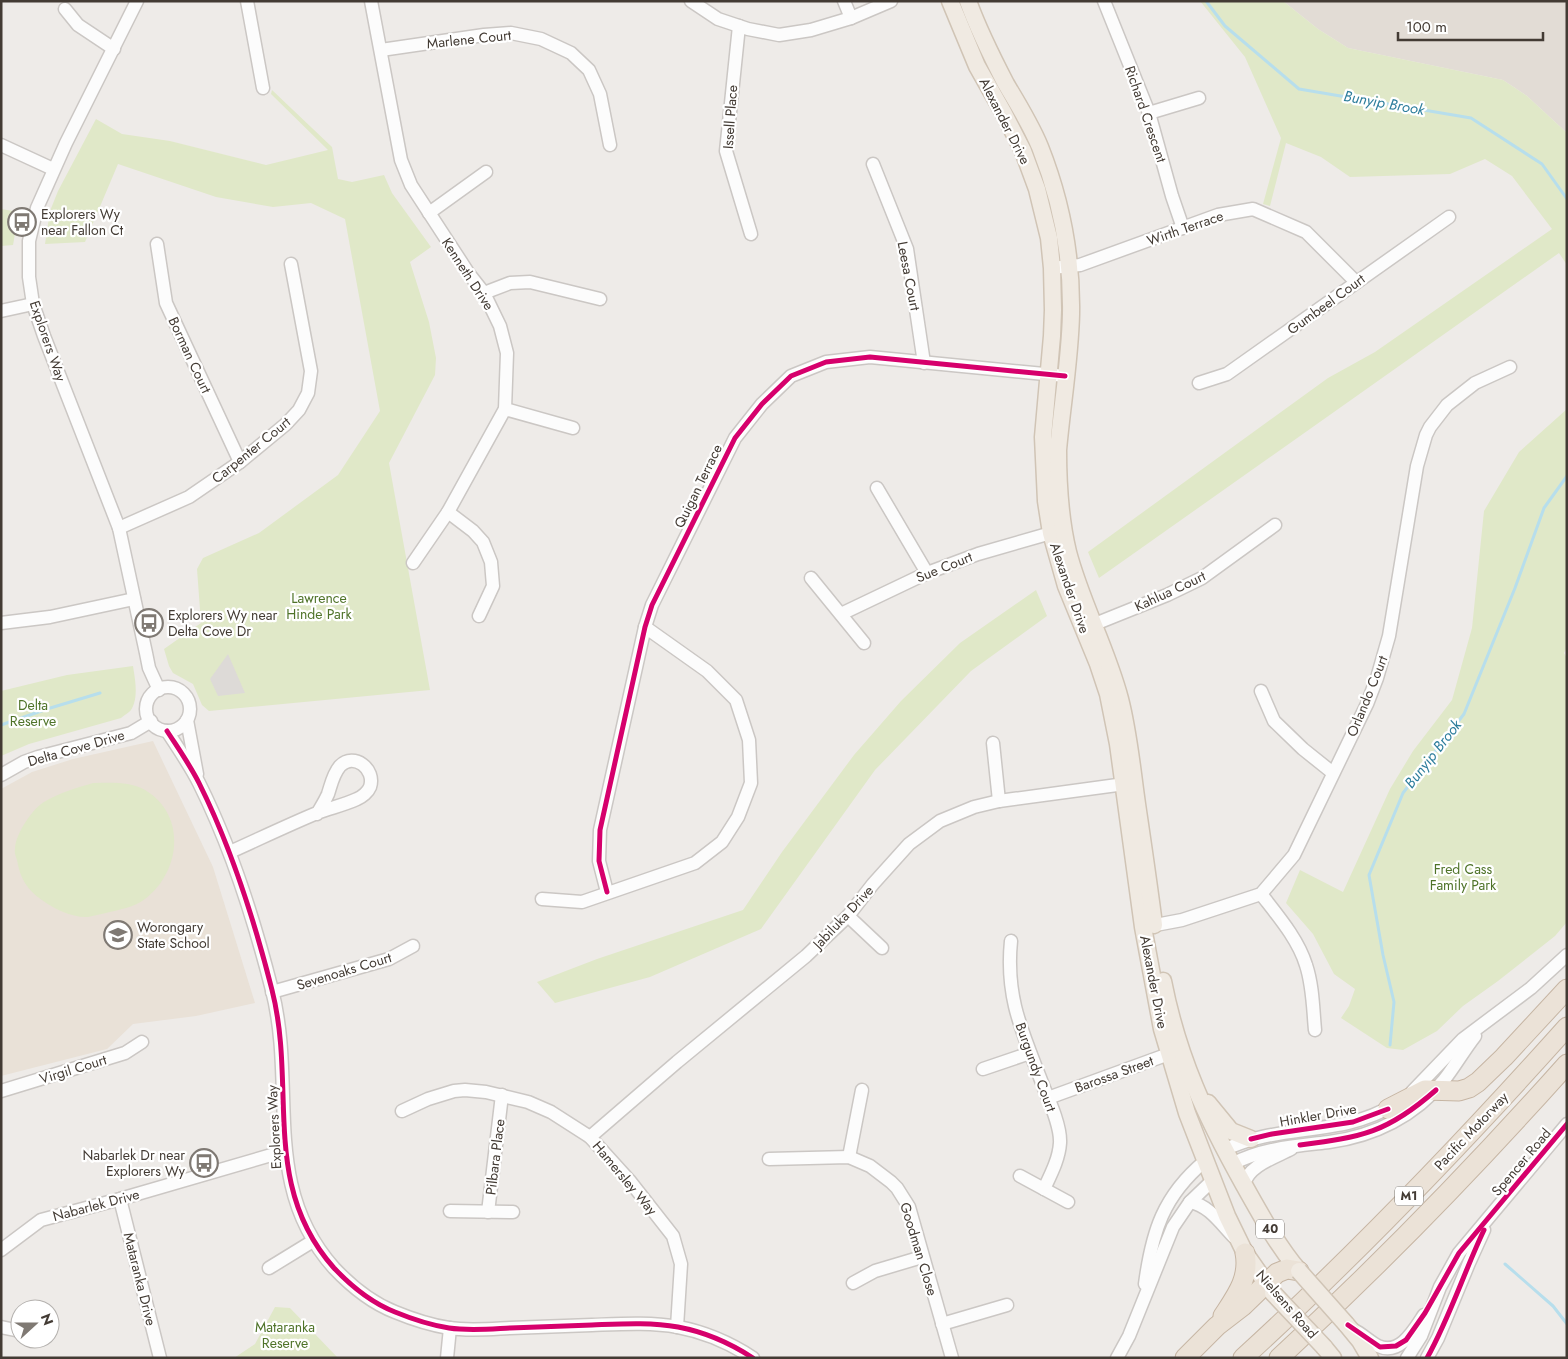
<svg xmlns="http://www.w3.org/2000/svg" width="1568" height="1359" font-family="Jost,sans-serif">
	<rect width="100%" height="100%" fill="#eeebe8"/>
	<path fill="#e2dcd5" d="M1283 1H1567V133L1527 96 1503 80 1348 48 1318 29Z"/>
	<path fill="#e9e1d7" d="M153 741 213 867 255 1003 196 1016 133 1024 107 1049 1 1076V789L32 772 73 759Z"/>
	<g fill="#e0e8c8">
		<path d="M1200 1H1283L1318 29 1348 48 1503 80 1527 96 1567 133V265L1559 253 1099 578 1088 552 1328 378 1375 352 1552 229 1512 176 1485 159 1450 174 1350 177 1321 157 1286 143 1270 206 1263 204 1281 138 1245 57Z"/>
		<path d="M272 90 332 147 338 179 352 182 384 175 392 193 431 247 410 262 429 322 436 358 435 375 389 463 430 690 209 711 202 705 193 684 173 673 169 666 164 649 201 623 197 569 203 558 259 533 338 475 380 411 345 219 311 203 273 207 216 197 118 164 85 242 45 244 50 211 58 191 96 119 122 134 170 141 266 165 328 150 271 94Z"/>
		<path d="M1 209 19 212 13 245 1 246Z"/>
		<path d="M1567 409V647L1564 653 1567 658V922L1555 936 1498 981 1463 1006 1437 1031 1403 1050 1387 1048 1341 1018 1349 1006 1355 989 1334 974 1313 934 1286 903 1300 870 1343 892 1390 789 1413 751 1452 700 1472 628 1484 511 1519 452Z"/>
		<path d="M1036 590 1047 616 971 671 875 770 761 929 650 977 555 1003 537 982 597 959 743 910 782 852 854 755 901 701 960 643Z"/>
		<path d="M133 666C135 679 139 698 131 710 129 713 124 715 121 718L29 744 1 756V691L67 675Z"/>
		<path d="M93 783C111 783 129 781 145 790 187 815 181 872 145 899 135 907 118 910 106 913 100 914 94 916 88 917 73 918 54 909 42 900 27 890 20 878 17 860 16 857 14 852 15 849 15 835 32 809 44 802 59 793 76 788 93 783Z"/>
		<path d="M275 1307 290 1308 338 1358H234L255 1344Z"/>
	</g>
	<path fill="#dddad7" d="M228 654 245 693 218 696 210 679Z"/>
	<g fill="none" stroke-linecap="round" stroke-linejoin="round">
		<g stroke="#b7deec" stroke-width="3">
			<path d="M1206 1 1225 26 1299 89 1471 118 1542 164 1567 199"/>
			<path d="M1 725 47 709 100 693"/>
			<path d="M1390 1045 1394 1002 1383 955 1369 875 1403 793 1464 714 1515 588 1544 508 1567 476"/>
			<path d="M1505 1264 1553 1306 1567 1324"/>
		</g>
		<defs>
			<g id="minor">
				<path d="M137 1 66 143 37 208 29 241V277L33 304 44 336 119 528 146 653 149 668 159 690"/>
				<path d="M247 1 263 88"/>
				<path d="M371 1 401 160 411 185 469 274 484 293 500 326 507 353 505 409 448 512 413 563"/>
				<path d="M691 1 718 19 748 29 779 35 811 30 851 18 891 1"/>
				<path d="M844 1 851 18"/>
				<path d="M1104 1 1149 113 1172 196 1183 228"/>
				<path d="M65 9 78 25 114 49"/>
				<path d="M739 26 726 151 751 234"/>
				<path d="M381 50 484 35 511 33 541 39 571 53 589 70 600 94 610 145"/>
				<path d="M1149 113 1199 98"/>
				<path d="M1 145 53 169"/>
				<path d="M873 164 907 249 924 363"/>
				<path d="M429 213 486 172"/>
				<path d="M157 244 166 303 240 462"/>
				<path d="M1052 268 1080 265 1218 215 1253 209 1306 232 1356 282"/>
				<path d="M484 293 510 283 530 282 600 299"/>
				<path d="M1 311 33 304"/>
				<path d="M1199 383 1227 374 1449 217"/>
				<path d="M505 409 573 428"/>
				<path d="M877 488 927 573"/>
				<path d="M448 512 473 531 483 542 491 562 493 586 479 616"/>
				<path d="M119 528 189 497 240 462 286 424 299 410 308 393 311 371 291 264"/>
				<path d="M811 578 864 643"/>
				<path d="M841 614 927 573 978 554 1051 533"/>
				<path d="M1 623 50 617 134 599"/>
				<path d="M1085 628 1167 595 1202 578 1275 525"/>
				<circle cx="168" cy="709" r="22"/>
				<path d="M1261 691 1274 721 1303 749 1333 773"/>
				<path d="M187 720 197 774"/>
				<path d="M167 731C178 748 190 765 199 783 232 849 254 919 272 990 297 1088 260 1185 334 1268 351 1286 372 1303 395 1312 412 1319 430 1325 449 1328 469 1331 490 1329 510 1328 537 1327 565 1326 592 1325 620 1324 650 1322 678 1327 705 1332 730 1343 753 1358"/>
				<path d="M993 743 999 801"/>
				<path d="M1 775 24 762 38 757 131 733 151 721"/>
				<path d="M230 852C259 839 288 825 317 813 330 808 344 805 357 799 362 797 368 792 370 787 376 769 354 752 340 766 333 774 331 785 328 794 325 801 321 807 317 814"/>
				<path d="M607 892 599 861 600 830 645 627 652 605 735 438 762 404 791 376 826 362 870 357 1065 376"/>
				<path d="M1261 894C1278 916 1298 939 1306 965 1313 986 1313 1009 1315 1030"/>
				<path d="M542 899 582 902 695 863 722 842 738 817 751 783 749 740 736 700 707 671 645 627"/>
				<path d="M848 916 882 948"/>
				<path d="M1145 927 1182 920 1261 894 1294 855 1367 704 1377 678 1389 636 1417 466 1426 435 1430 427 1447 405 1475 383 1510 367"/>
				<path d="M1011 941C1005 1000 1024 1035 1044 1088 1050 1102 1061 1127 1060 1143 1059 1159 1051 1174 1044 1189"/>
				<path d="M272 992 389 959 413 946"/>
				<path d="M983 1069 1030 1053"/>
				<path d="M1 1091 125 1053 142 1042"/>
				<path d="M1412 1092 1463 1039 1531 988 1567 955"/>
				<path d="M1048 1098 1177 1051"/>
				<path d="M402 1111 428 1099 454 1091 465 1090 486 1092 528 1102 551 1112 590 1137 629 1180 673 1236 681 1264 677 1327"/>
				<path d="M590 1137 677 1062 806 956 848 916 873 884 909 844 940 821 974 807 999 801 1132 783"/>
				<path d="M1224 1150C1278 1123 1342 1137 1393 1105"/>
				<path d="M849 1157 862 1090"/>
				<path d="M769 1159 849 1157 870 1166 891 1182 897 1188 909 1207 952 1358"/>
				<path d="M1232 1164C1263 1148 1295 1146 1329 1142 1374 1136 1415 1116 1444 1080 1455 1066 1464 1050 1475 1036"/>
				<path d="M1020 1176 1068 1202"/>
				<path d="M1244 1185C1247 1166 1276 1157 1291 1149"/>
				<path d="M120 1199 160 1358"/>
				<path d="M1190 1202C1209 1205 1222 1225 1234 1237"/>
				<path d="M450 1211 513 1212"/>
				<path d="M488 1212 502 1095"/>
				<path d="M1 1250 41 1220 120 1199 285 1151"/>
				<path d="M269 1268 313 1241"/>
				<path d="M853 1283 875 1271 922 1257"/>
				<path d="M1145 1284C1152 1232 1163 1196 1205 1161"/>
				<path d="M942 1324 1007 1305"/>
				<path d="M1 1327 20 1331"/>
				<path d="M1354 1330C1362 1334 1370 1342 1378 1346 1400 1356 1414 1330 1424 1315"/>
				<path d="M447 1358 450 1328"/>
				<path d="M1117 1358 1129 1336 1173 1227 1190 1202 1213 1180"/>
				<path d="M1407 1358 1421 1336 1440 1287 1459 1253 1567 1124"/>
				<path d="M1427 1358 1438 1338 1469 1263 1484 1230"/>
			</g>
			<g id="major">
				<path d="M950 1 977 66 1003 112 1023 151 1037 189 1049 238 1052 268 1053 310 1052 336 1043 437 1046 501 1051 533 1066 586 1098 664 1108 694 1118 744 1143 927 1162 1029 1187 1113 1227 1216 1245 1253 1273 1293"/>
				<path d="M968 1C978 29 992 57 1006 84 1018 104 1031 125 1040 147 1061 200 1072 257 1071 314 1070 359 1062 405 1058 450 1058 484 1060 519 1068 552 1081 602 1107 649 1120 699 1129 734 1132 769 1137 804 1143 845 1149 885 1154 925"/>
				<path d="M1163 981C1178 1058 1206 1117 1244 1185 1261 1215 1277 1245 1299 1271"/>
				<path d="M1208 1103 1231 1131 1251 1139"/>
				<path d="M1346 1324 1360 1341 1370 1358"/>
				<path d="M1324 1347 1333 1358"/>
			</g>
			<g id="highway">
				<path d="M1388 1109 1425 1090 1459 1091 1469 1088 1478 1082 1504 1057 1567 989"/>
				<path d="M1223 1316C1236 1296 1250 1278 1245 1253"/>
				<path d="M1185 1358 1217 1326 1243 1306 1277 1273 1287 1269 1299 1271"/>
				<path d="M1243 1358C1357 1254 1464 1142 1567 1027"/>
				<path d="M1279 1358C1380 1265 1476 1166 1567 1064"/>
			</g>
		</defs>
		<use href="#minor" stroke="#cbc7c4" stroke-width="15"/>
		<use href="#major" stroke="#d0c4b5" stroke-width="19"/>
		<use href="#highway" stroke="#c6b5a3" stroke-width="21"/>
		<use href="#minor" stroke="#fcfcfc" stroke-width="12"/>
		<use href="#major" stroke="#f0eae2" stroke-width="16"/>
		<use href="#highway" stroke="#ebe2d7" stroke-width="19"/>
		<defs>
			<g id="major-bridge">
				<path d="M1299 1271 1346 1324"/>
				<path d="M1273 1293 1324 1347"/>
			</g>
		</defs>
		<use href="#major-bridge" stroke="#d0c4b5" stroke-width="19" stroke-linecap="butt"/>
		<use href="#major-bridge" stroke="#f0eae2" stroke-width="16"/>
		<defs>
			<g id="cycleway">
				<path d="M167 731C178 748 190 765 199 783 232 849 254 919 272 990 297 1088 260 1185 334 1268 351 1286 372 1303 395 1312 412 1319 430 1325 449 1328 469 1331 490 1329 510 1328 537 1327 565 1326 592 1325 620 1324 650 1322 678 1327 705 1332 730 1343 753 1358"/>
				<path d="M607 892 599 861 600 830 645 627 652 605 735 438 762 404 791 376 826 362 870 357 1065 376"/>
				<path d="M1251 1139 1272 1134 1353 1122 1388 1109"/>
				<path d="M1300 1145C1362 1137 1387 1133 1436 1090"/>
				<path d="M1348 1325 1380 1347 1396 1346 1406 1340 1425 1313 1459 1253 1567 1124"/>
				<path d="M1427 1358C1450 1317 1464 1272 1484 1230"/>
			</g>
		</defs>
		<use href="#cycleway" stroke="#fff" stroke-width="8"/>
		<use href="#cycleway" stroke="#d6006c" stroke-width="5"/>
	</g>
	<defs>
		<symbol id="bus-ring" viewBox="-11 -11 22 22"><circle r="9.5" fill="#fff" stroke="#7f7973" stroke-width="1.5"/><path d="M-5-6H5V4H4V6H2V4H-2V6H-4V4H-5ZM-3.5-4V0h7V-4ZM-3.5 1.2v1.5H-2V1.2ZM2 1.2v1.5H3.5V1.2Z" fill="#7f7973"/></symbol>
		<symbol id="school-ring" viewBox="-11 -11 22 22"><circle r="9.5" fill="#fff" stroke="#7f7973" stroke-width="1.5"/><path d="M0-5L7-2L0 1L-7-2ZM-4 1L0 2.5L4 1V4Q0 6-4 4Z" fill="#7f7973"/></symbol>
	</defs>
	<g fill-rule="evenodd">
		<use href="#bus-ring" x="6" y="206" width="32" height="32"/>
		<use href="#bus-ring" x="133" y="607" width="32" height="32"/>
		<use href="#school-ring" x="102" y="919" width="32" height="32"/>
		<use href="#bus-ring" x="188" y="1147" width="32" height="32"/>
	</g>
	<g text-anchor="middle" dominant-baseline="central" stroke-width="4.5" stroke-linejoin="round" paint-order="stroke">
		<g fill="#fff" stroke="#7b7671" stroke-width="1">
			<rect x="1395" y="1186.5" width="28" height="19" rx="4"/>
			<rect x="1256" y="1219.5" width="28" height="19" rx="4"/>
		</g>
		<g font-size="12" font-weight="bold" fill="#433b34">
			<text x="1409" y="1196">M1</text>
			<text x="1270" y="1229">40</text>
		</g>
		<g font-size="14" fill="#433b34" stroke="#fff">
			<text transform="translate(469 39) rotate(-6)">Marlene Court</text>
			<text transform="translate(1146 114) rotate(71)">Richard Crescent</text>
			<text transform="translate(730 117) rotate(-86)">Issell Place</text>
			<text transform="translate(1005 121) rotate(63)">Alexander Drive</text>
			<text transform="translate(1185 228) rotate(-19)">Wirth Terrace</text>
			<text transform="translate(468 274) rotate(57)">Kenneth Drive</text>
			<text transform="translate(909 276) rotate(79)">Leesa Court</text>
			<text transform="translate(1326 304) rotate(-36)">Gumbeel Court</text>
			<text transform="translate(48 341) rotate(71)">Explorers Way</text>
			<text transform="translate(190 355) rotate(65)">Borman Court</text>
			<text transform="translate(251 450) rotate(-39)">Carpenter Court</text>
			<text transform="translate(698 486) rotate(-64)">Quigan Terrace</text>
			<text transform="translate(944 567) rotate(-22)">Sue Court</text>
			<text transform="translate(1070 588) rotate(71)">Alexander Drive</text>
			<text transform="translate(1170 591) rotate(-25)">Kahlua Court</text>
			<text transform="translate(1367 696) rotate(-68)">Orlando Court</text>
			<text transform="translate(76 748) rotate(-16)">Delta Cove Drive</text>
			<text transform="translate(843 917) rotate(-47)">Jabiluka Drive</text>
			<text transform="translate(344 971) rotate(-17)">Sevenoaks Court</text>
			<text transform="translate(1154 982) rotate(79)">Alexander Drive</text>
			<text transform="translate(1036 1067) rotate(70)">Burgundy Court</text>
			<text transform="translate(73 1069) rotate(-17)">Virgil Court</text>
			<text transform="translate(1114 1074) rotate(-20)">Barossa Street</text>
			<text transform="translate(1318 1115) rotate(-10)">Hinkler Drive</text>
			<text transform="translate(274 1127) rotate(-93)">Explorers Way</text>
			<text transform="translate(1471 1131) rotate(-47)">Pacific Motorway</text>
			<text transform="translate(495 1157) rotate(-83)">Pilbara Place</text>
			<text transform="translate(1521 1162) rotate(-50)">Spencer Road</text>
			<text transform="translate(625 1178) rotate(50)">Hamersley Way</text>
			<text transform="translate(96 1205) rotate(-15)">Nabarlek Drive</text>
			<text transform="translate(919 1249) rotate(73)">Goodman Close</text>
			<text transform="translate(140 1279) rotate(76)">Mataranka Drive</text>
			<text transform="translate(1287 1304) rotate(49)">Nielsens Road</text>
		</g>
		<g font-size="14" fill="#433b34" stroke="#fff" text-anchor="start">
			<text x="41" y="214">Explorers Wy<tspan x="41" dy="16">near Fallon Ct</tspan></text>
			<text x="168" y="615">Explorers Wy near<tspan x="168" dy="16">Delta Cove Dr</tspan></text>
			<text x="137" y="927">Worongary<tspan x="137" dy="16">State School</tspan></text>
			<text x="185" y="1155" text-anchor="end">Nabarlek Dr near<tspan x="185" dy="16">Explorers Wy</tspan></text>
		</g>
		<g font-size="14" fill="#4f7329" stroke="#fff">
			<text x="319" y="598">Lawrence<tspan x="319" dy="16">Hinde Park</tspan></text>
			<text x="33" y="705">Delta<tspan x="33" dy="16">Reserve</tspan></text>
			<text x="1463" y="869">Fred Cass<tspan x="1463" dy="16">Family Park</tspan></text>
			<text x="285" y="1327">Mataranka<tspan x="285" dy="16">Reserve</tspan></text>
		</g>
		<g font-size="15" font-style="italic" fill="#2d7d9c" stroke="#fff">
			<text transform="translate(1384 103) rotate(10)">Bunyip Brook</text>
			<text transform="translate(1433 754) rotate(-52)">Bunyip Brook</text>
		</g>
	</g>
	<rect width="1568" height="1359" fill="none" stroke="#433b34" stroke-width="5"/>
	<g transform="translate(35 1324) rotate(69)"><circle r="24" fill="#ffffff" stroke="#b4b1ae"/>
	<path d="M0-4L9 19L0 12L-9 19Z" fill="#7f7973"/>
	<text y="-8" font-size="14" font-weight="bold" text-anchor="middle" fill="#433b34">N</text>
	</g>
	<path d="M1398 32v8h145v-8" fill="none" stroke="#433b34" stroke-width="2.5"/>
	<text x="1406" y="32" font-size="15" fill="#433b34" stroke="#ffffff" stroke-width="4" paint-order="stroke">100 m</text>
</svg>
